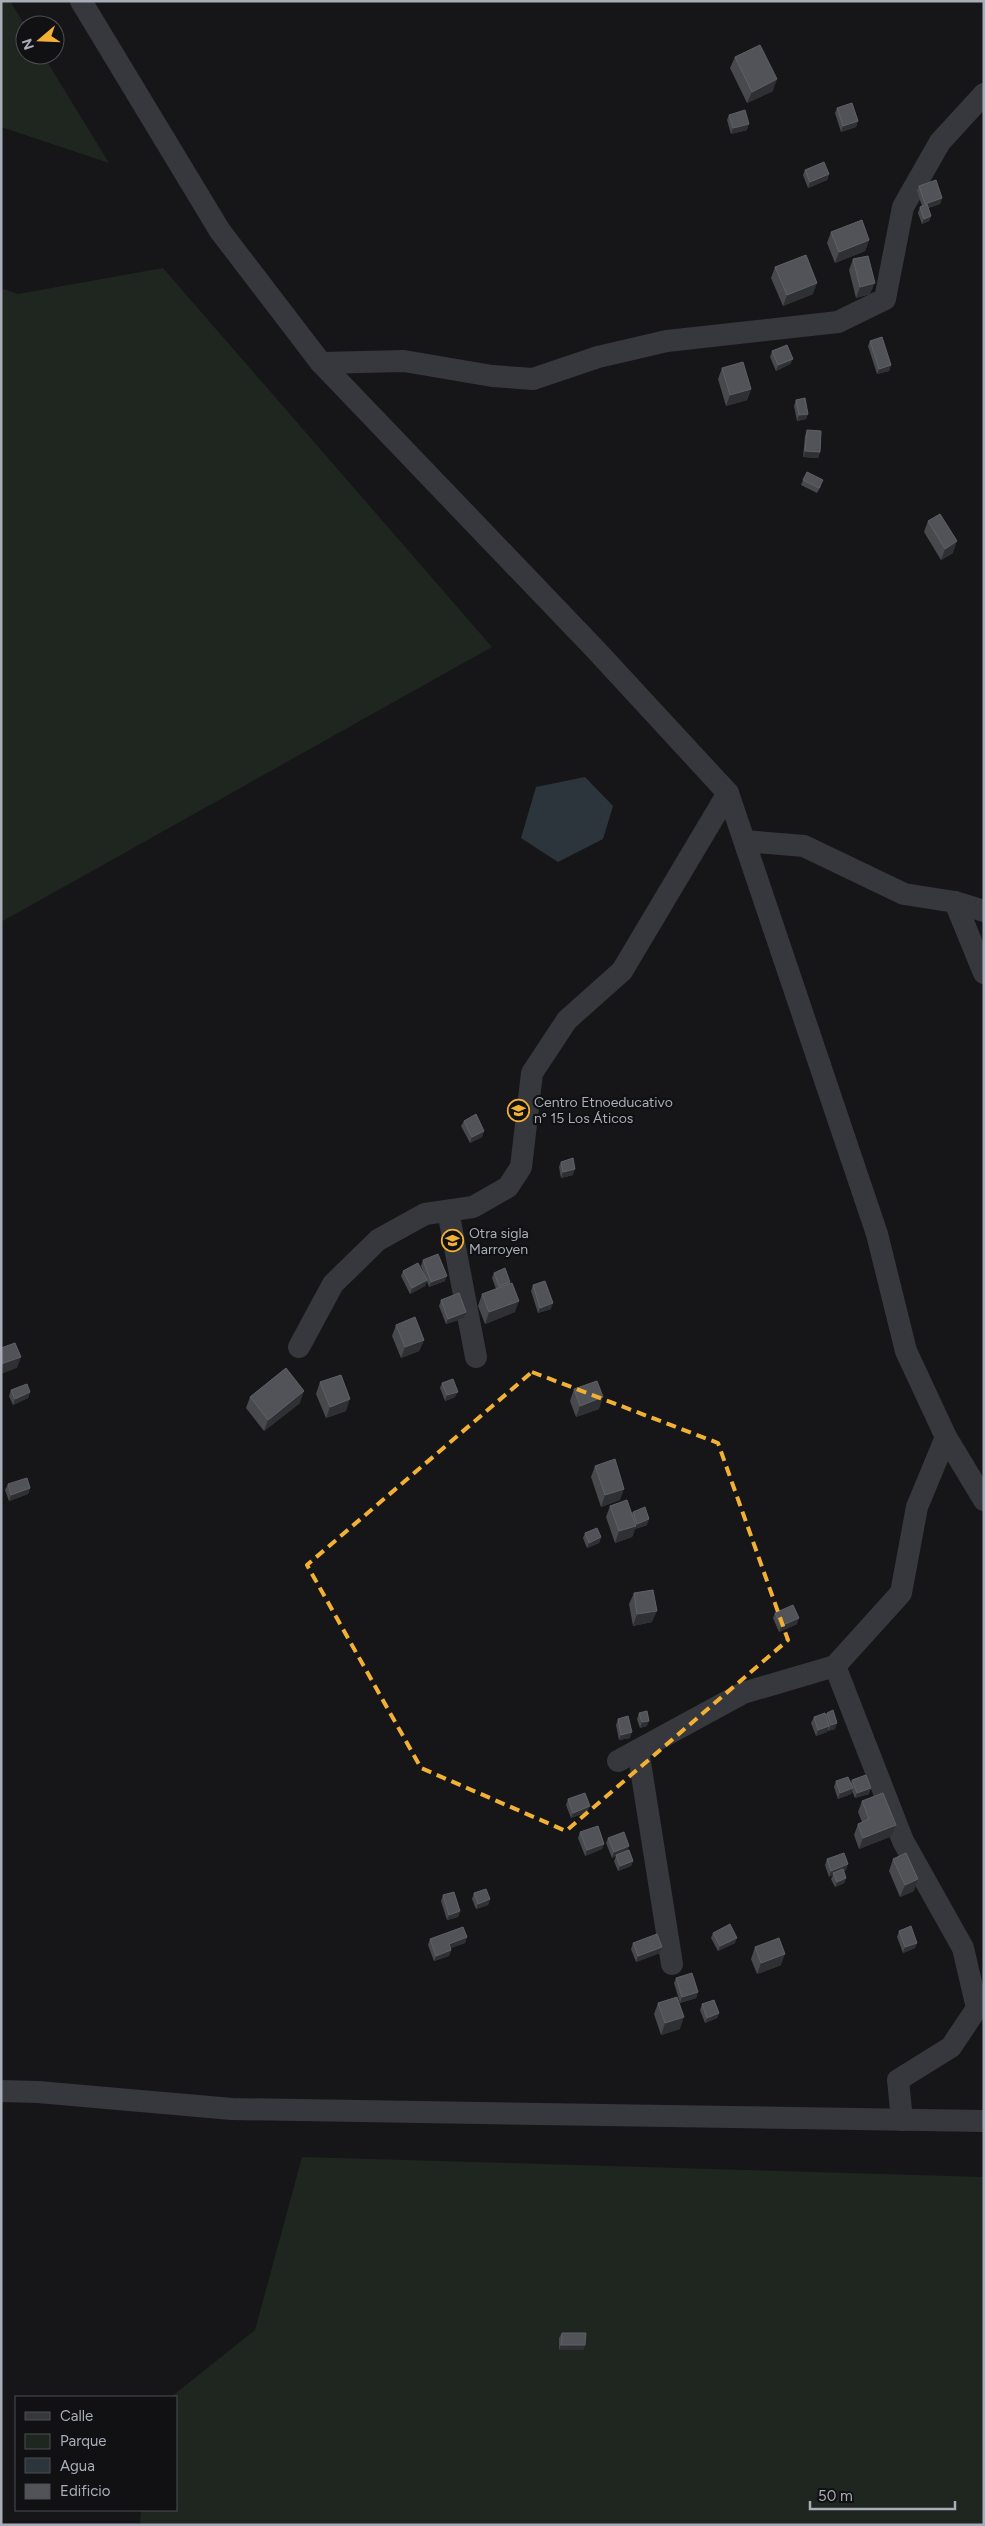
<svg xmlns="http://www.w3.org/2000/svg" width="985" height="2526" font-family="Figtree,sans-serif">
	<rect width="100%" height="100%" fill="#161618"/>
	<g fill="#1e261f">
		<path d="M1 1H10L25 25V55H43L109 163 1 127Z"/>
		<path d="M163 268 492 647 1 922V288L18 294Z"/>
		<path d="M302 2157 984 2177V2525H140L141 2510H176V2397H171L255 2330Z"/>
	</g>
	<path fill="#2c353c" d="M585 777 613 806 603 839 558 862 521 838 536 787Z"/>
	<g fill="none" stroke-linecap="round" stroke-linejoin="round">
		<g stroke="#37383d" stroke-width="22">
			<path d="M81 1 220 231 321 363 595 649 728 793 877 1234 906 1351 946 1437 984 1500"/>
			<path d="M321 363 404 361 492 376 533 379 598 357 667 341 838 322 885 299 903 207 940 142 984 94"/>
			<path d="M745 841 804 846 904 894 955 902 984 911"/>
			<path d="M955 902 984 973"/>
			<path d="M448 1211 476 1357"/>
			<path d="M299 1347 333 1284 378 1240 425 1214 473 1207 508 1187 521 1167 532 1073 567 1020 622 971 728 793"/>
			<path d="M835 1666 903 1841 963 1948 977 2008 951 2047 898 2080 902 2120"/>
			<path d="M638 1750 672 1964"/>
			<path d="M618 1761 743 1693 835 1666 901 1593 917 1507 946 1437"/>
			<path d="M1 2091 38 2092 232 2109 984 2121"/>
		</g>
	</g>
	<g fill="#47494d">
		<path d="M735 57 773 91 747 103 730 68Z"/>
		<path d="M837 108 858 121 856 127 841 132 835 113Z"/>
		<path d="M729 115 747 130 731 134 727 120Z"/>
		<path d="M805 170 829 174 827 180 808 188 803 175Z"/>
		<path d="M919 186 942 198 940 204 928 208 931 216 929 221 922 224 918 213 920 207 922 206 917 191Z"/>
		<path d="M831 232 869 240 865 251 835 263 827 243Z"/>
		<path d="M853 259 870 294 856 298 849 270Z"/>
		<path d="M775 267 813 294 783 306 771 278Z"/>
		<path d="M870 341 891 365 889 371 877 374 868 346Z"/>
		<path d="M772 351 793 359 790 364 776 371 770 357Z"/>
		<path d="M722 368 751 389 747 400 726 406 718 379Z"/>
		<path d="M796 400 808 414 806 419 797 421 794 406Z"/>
		<path d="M807 430 820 452 818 458 803 457 805 436Z"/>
		<path d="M803 480 821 486 817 493 801 485Z"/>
		<path d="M928 521 953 553 941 560 924 532Z"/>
		<path d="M464 1121 484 1131 482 1137 470 1143 461 1126Z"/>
		<path d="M561 1162 573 1175 561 1178 559 1167Z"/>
		<path d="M423 1260 445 1281 429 1287 427 1281 425 1286 410 1294 401 1276 403 1271 424 1274 421 1266Z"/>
		<path d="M494 1273 510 1282V1284L515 1312 485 1324 478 1306 482 1294 496 1289 492 1278Z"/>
		<path d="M533 1285 551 1309 538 1313 531 1291Z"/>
		<path d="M441 1300 464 1318 446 1324 439 1306Z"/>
		<path d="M396 1325 424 1340 419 1351 401 1358 392 1336Z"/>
		<path d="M320 1382 346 1411 326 1418 316 1394Z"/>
		<path d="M442 1383 455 1397 445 1401 440 1388Z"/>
		<path d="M574 1389 599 1409 576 1417 570 1401Z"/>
		<path d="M11 1390 30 1392 28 1398 13 1405 9 1396Z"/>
		<path d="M250 1397 300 1403 264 1431 246 1408Z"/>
		<path d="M595 1466 620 1500 601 1507 591 1477Z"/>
		<path d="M8 1484 30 1488 28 1494 9 1501 5 1490Z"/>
		<path d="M610 1506 632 1513 633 1512 647 1525 635 1529 632 1537 615 1543 606 1517Z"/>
		<path d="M585 1533 601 1537 599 1543 587 1548 583 1538Z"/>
		<path d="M634 1593 652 1622 633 1626 629 1604Z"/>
		<path d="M775 1613 797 1624 779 1632 773 1618Z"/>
		<path d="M639 1713 647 1726 640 1728 637 1719Z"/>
		<path d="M827 1713 835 1729 828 1731V1729L827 1732 816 1736 811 1723 814 1717 825 1715Z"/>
		<path d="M618 1719 630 1738 619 1740 616 1725Z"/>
		<path d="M852 1780 869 1794 855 1798 852 1791 851 1794 838 1799 834 1787 836 1781 851 1783Z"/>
		<path d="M568 1799 587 1812 571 1818 566 1805Z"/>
		<path d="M862 1801 896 1825 892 1836 859 1849 854 1835 858 1824 862 1822 858 1812Z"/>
		<path d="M580 1832 604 1844 602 1849 585 1856 578 1838Z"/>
		<path d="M608 1838 627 1851 633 1861 631 1866 618 1871 614 1861 616 1856 612 1858 606 1843Z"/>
		<path d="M827 1859 846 1870 844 1871 846 1878 844 1883 835 1887 831 1879 833 1875 829 1877 825 1865Z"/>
		<path d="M893 1859 914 1891 900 1897 889 1871Z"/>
		<path d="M474 1893 490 1899 488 1905 476 1909 472 1899Z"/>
		<path d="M443 1895 460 1911 458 1917 447 1920 441 1901Z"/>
		<path d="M899 1931 917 1943 915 1948 903 1953 897 1937Z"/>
		<path d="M713 1933 735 1943 718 1951 711 1938Z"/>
		<path d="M467 1937 465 1943 450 1948 451 1950 449 1956 434 1961 428 1945 430 1939Z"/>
		<path d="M633 1943 662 1947 660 1953 636 1962 631 1949Z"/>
		<path d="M755 1947 781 1965 757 1974 751 1959Z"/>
		<path d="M676 1978 698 1992 696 1998 680 2003 674 1983Z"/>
		<path d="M658 2003 680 2029 661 2035 654 2014Z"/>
		<path d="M702 2004 719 2013 717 2018 705 2023 700 2010Z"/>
		<path d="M562 2333 585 2345 583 2350H559V2338Z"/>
	</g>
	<g fill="#2f3033">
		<path d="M777 79 773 91 747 103 752 92Z"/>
		<path d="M858 121 856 127 841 132 843 126Z"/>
		<path d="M749 124 747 130 731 134 733 128Z"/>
		<path d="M829 174 827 180 808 188 810 182Z"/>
		<path d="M942 198 940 204 923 209 925 204Z"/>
		<path d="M931 216 929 221 922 224 924 219Z"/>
		<path d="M869 240 865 251 835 263 839 252Z"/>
		<path d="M817 283 813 294 783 306 787 295Z"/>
		<path d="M875 283 870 294 856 298 860 287Z"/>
		<path d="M793 359 790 364 776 371 778 365Z"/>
		<path d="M891 365 889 371 877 374 879 369Z"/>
		<path d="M751 389 747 400 726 406 730 395Z"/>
		<path d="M808 414 806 419 797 421 799 415Z"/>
		<path d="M805 451 820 452 818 458 803 457Z"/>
		<path d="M957 541 953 553 941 560 945 549Z"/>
		<path d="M484 1131 482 1137 470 1143 472 1137Z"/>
		<path d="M575 1169 573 1175 561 1178 563 1172Z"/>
		<path d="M447 1276 445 1281 429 1287 431 1282Z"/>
		<path d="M427 1280 425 1286 410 1294 412 1288Z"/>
		<path d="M519 1301 515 1312 485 1324 489 1312Z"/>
		<path d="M553 1303 551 1309 538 1313 540 1308Z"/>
		<path d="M466 1312 464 1318 446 1324 448 1319Z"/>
		<path d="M424 1340 419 1351 401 1358 405 1347Z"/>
		<path d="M21 1357 17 1368 1 1374V1364Z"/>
		<path d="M304 1391 300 1403 264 1431 268 1420Z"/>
		<path d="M30 1392 28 1398 13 1405 15 1399Z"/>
		<path d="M458 1392 455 1397 445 1401 447 1395Z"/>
		<path d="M603 1397 599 1409 576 1417 580 1406Z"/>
		<path d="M350 1399 346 1411 326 1418 330 1407Z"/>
		<path d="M30 1488 28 1494 9 1501 11 1495Z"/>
		<path d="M624 1489 620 1500 601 1507 605 1495Z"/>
		<path d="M649 1519 647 1525 635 1529 632 1537 615 1543 619 1531 636 1526 637 1524Z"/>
		<path d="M601 1537 599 1543 587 1548 589 1543Z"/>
		<path d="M657 1611 652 1622 633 1626 637 1614Z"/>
		<path d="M799 1618 797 1624 779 1632 781 1626Z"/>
		<path d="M649 1721 647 1726 640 1728 642 1722Z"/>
		<path d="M837 1723 835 1729 828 1731 831 1725Z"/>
		<path d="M829 1726 827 1732 816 1736 818 1730Z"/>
		<path d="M632 1732 630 1738 619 1740 621 1735Z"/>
		<path d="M853 1788 851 1794 838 1799 840 1793Z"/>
		<path d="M871 1788 869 1794 855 1798 857 1793Z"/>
		<path d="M590 1806 587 1812 571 1818 573 1813Z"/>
		<path d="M896 1825 892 1836 859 1849 863 1838Z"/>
		<path d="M604 1844 602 1849 585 1856 587 1850Z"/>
		<path d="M629 1846 627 1852 612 1858 614 1852Z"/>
		<path d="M633 1861 631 1866 618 1871 620 1866Z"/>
		<path d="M848 1864 846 1870 834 1875 833 1873V1875L829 1877 831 1871Z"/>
		<path d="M846 1878 844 1883 835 1887 837 1882Z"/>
		<path d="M918 1879 914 1891 900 1897 905 1885Z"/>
		<path d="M490 1899 488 1905 476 1909 478 1904Z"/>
		<path d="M460 1911 458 1917 447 1920 449 1915Z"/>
		<path d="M467 1937 465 1943 447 1950 449 1944Z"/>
		<path d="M737 1938 735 1943 718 1951 720 1946Z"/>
		<path d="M917 1943 915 1948 903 1953 905 1947Z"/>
		<path d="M662 1947 660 1953 636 1962 638 1956Z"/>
		<path d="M451 1950 449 1956 434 1961 436 1956Z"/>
		<path d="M785 1954 781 1965 757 1974 761 1963Z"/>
		<path d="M698 1992 696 1998 680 2003 682 1997Z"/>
		<path d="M719 2013 717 2018 705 2023 707 2018Z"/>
		<path d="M684 2017 680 2029 661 2035 665 2023Z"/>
		<path d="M561 2345H585L583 2350H559Z"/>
	</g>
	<g fill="#525359" stroke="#5f6168">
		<path d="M760 45 777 79 752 92 735 57Z"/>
		<path d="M852 103 858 121 843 126 837 108Z"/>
		<path d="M745 110 749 124 733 128 729 115Z"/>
		<path d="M824 162 829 174 810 182 805 170Z"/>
		<path d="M936 180 942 198 925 204 919 186Z"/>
		<path d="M927 204 931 216 924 219 920 207Z"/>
		<path d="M862 220 869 240 839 252 831 232Z"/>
		<path d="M806 255 817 283 787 295 775 267Z"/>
		<path d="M868 256 875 283 860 287 853 259Z"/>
		<path d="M882 337 891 365 879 369 870 341Z"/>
		<path d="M787 345 793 359 778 365 772 351Z"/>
		<path d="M743 362 751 389 730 395 722 368Z"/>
		<path d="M805 398 808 414 799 415 796 400Z"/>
		<path d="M807 430 821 431 820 452 805 451Z"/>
		<path d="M807 472 823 480 819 488 803 480Z"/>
		<path d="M940 514 957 541 945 549 928 521Z"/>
		<path d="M476 1114 484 1131 472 1137 464 1121Z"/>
		<path d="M573 1158 575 1169 563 1172 561 1162Z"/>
		<path d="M438 1254 447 1276 431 1282 423 1260Z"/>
		<path d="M418 1263 427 1280 412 1288 403 1271Z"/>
		<path d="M505 1268 510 1282 499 1286 494 1273Z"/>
		<path d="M545 1281 553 1303 540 1308 533 1285Z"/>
		<path d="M512 1283 519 1301 489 1312 482 1294Z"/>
		<path d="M459 1293 466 1312 448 1319 441 1300Z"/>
		<path d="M415 1317 424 1340 405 1347 396 1325Z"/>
		<path d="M15 1343 21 1357 1 1364V1348Z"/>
		<path d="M286 1368 304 1391 268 1420 250 1397Z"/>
		<path d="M341 1375 350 1399 330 1407 320 1382Z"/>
		<path d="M453 1379 458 1392 447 1395 442 1383Z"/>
		<path d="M597 1381 603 1397 580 1406 574 1389Z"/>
		<path d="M27 1384 30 1392 15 1399 11 1390Z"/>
		<path d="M615 1459 624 1489 605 1495 595 1466Z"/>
		<path d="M27 1478 30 1488 11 1495 8 1484Z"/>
		<path d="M627 1500 636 1526 619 1531 610 1506Z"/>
		<path d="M645 1507 649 1519 637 1524 633 1512Z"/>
		<path d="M597 1528 601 1537 589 1543 585 1533Z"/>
		<path d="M653 1590 657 1611 637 1614 634 1593Z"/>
		<path d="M793 1605 799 1618 781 1626 775 1613Z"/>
		<path d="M833 1710 837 1723 831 1725 827 1713Z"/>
		<path d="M647 1711 649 1721 642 1722 639 1713Z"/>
		<path d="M825 1713 829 1726 818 1730 814 1717Z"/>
		<path d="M628 1716 632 1732 621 1735 618 1719Z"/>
		<path d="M866 1775 871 1788 857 1793 852 1780Z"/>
		<path d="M848 1777 853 1788 840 1793 836 1781Z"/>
		<path d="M585 1793 590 1806 573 1813 568 1799Z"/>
		<path d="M883 1793 896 1825 863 1838 858 1824 869 1819 862 1801Z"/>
		<path d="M598 1826 604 1844 587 1850 580 1832Z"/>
		<path d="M624 1832 629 1846 614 1852 608 1838Z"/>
		<path d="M629 1850 633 1861 620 1866 616 1855Z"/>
		<path d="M844 1853 848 1864 831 1871 827 1859Z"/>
		<path d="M906 1853 918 1879 905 1885 893 1859Z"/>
		<path d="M843 1869 846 1878 837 1882 833 1873Z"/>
		<path d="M486 1889 490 1899 478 1904 474 1893Z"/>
		<path d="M454 1892 460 1911 449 1915 443 1895Z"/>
		<path d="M730 1924 737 1938 720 1946 713 1933Z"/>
		<path d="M911 1926 917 1943 905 1947 899 1931Z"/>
		<path d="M463 1927 467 1937 449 1944 451 1950 436 1956 430 1939Z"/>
		<path d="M657 1934 662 1947 638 1956 633 1943Z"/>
		<path d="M779 1938 785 1954 761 1963 755 1947Z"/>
		<path d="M692 1973 698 1992 682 1997 676 1978Z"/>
		<path d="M677 1997 684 2017 665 2023 658 2003Z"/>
		<path d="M714 2000 719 2013 707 2018 702 2004Z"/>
		<path d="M562 2333H586L585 2345H561Z"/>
	</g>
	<path fill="none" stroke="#f2b134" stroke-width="4" stroke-dasharray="10 6" stroke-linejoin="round" d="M532 1372 718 1443 788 1640 566 1831 421 1768 307 1565Z"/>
	<defs>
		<symbol id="school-ring" viewBox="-11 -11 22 22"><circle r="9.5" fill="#111113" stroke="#f2b134" stroke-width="1.5"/><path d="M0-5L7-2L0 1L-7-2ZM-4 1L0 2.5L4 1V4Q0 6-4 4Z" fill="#f2b134"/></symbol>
	</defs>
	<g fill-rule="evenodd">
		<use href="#school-ring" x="506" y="1098" width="25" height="25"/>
		<use href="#school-ring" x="440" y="1228" width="25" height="25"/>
	</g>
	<g text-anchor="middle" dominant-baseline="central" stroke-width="4.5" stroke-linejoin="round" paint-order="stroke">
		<g font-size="14" fill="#a8adb8" stroke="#111113" text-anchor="start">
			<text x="534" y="1102">Centro Etnoeducativo<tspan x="534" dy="16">n° 15 Los Áticos</tspan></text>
			<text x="469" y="1233">Otra sigla<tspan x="469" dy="16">Marroyen</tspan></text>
		</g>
	</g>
	<rect width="985" height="2526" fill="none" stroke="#a8adb8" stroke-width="5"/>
	<rect x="15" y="2396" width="162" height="115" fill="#111113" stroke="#4d4f55"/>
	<rect x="25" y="2412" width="25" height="8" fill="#37383d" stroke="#4d4f55"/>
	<text x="60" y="2421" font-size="15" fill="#a8adb8">Calle</text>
	<rect x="25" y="2434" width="25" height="15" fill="#1e261f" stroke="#4d4f55"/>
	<text x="60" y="2446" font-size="15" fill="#a8adb8">Parque</text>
	<rect x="25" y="2458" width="25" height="15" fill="#2c353c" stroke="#4d4f55"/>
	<text x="60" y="2471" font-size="15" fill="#a8adb8">Agua</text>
	<rect x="25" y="2484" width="25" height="15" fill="#525359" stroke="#4d4f55"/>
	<text x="60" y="2496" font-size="15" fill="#a8adb8">Edificio</text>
	<g transform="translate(40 40) rotate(251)"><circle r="24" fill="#111113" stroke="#4d4f55"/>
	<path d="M0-4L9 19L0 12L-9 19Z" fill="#f2b134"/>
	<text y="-8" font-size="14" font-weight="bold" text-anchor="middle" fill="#a8adb8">N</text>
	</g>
	<path d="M810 2501v8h145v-8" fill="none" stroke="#a8adb8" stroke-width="2.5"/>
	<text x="818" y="2501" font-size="15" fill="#a8adb8" stroke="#111113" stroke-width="4" paint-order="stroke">50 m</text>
</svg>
